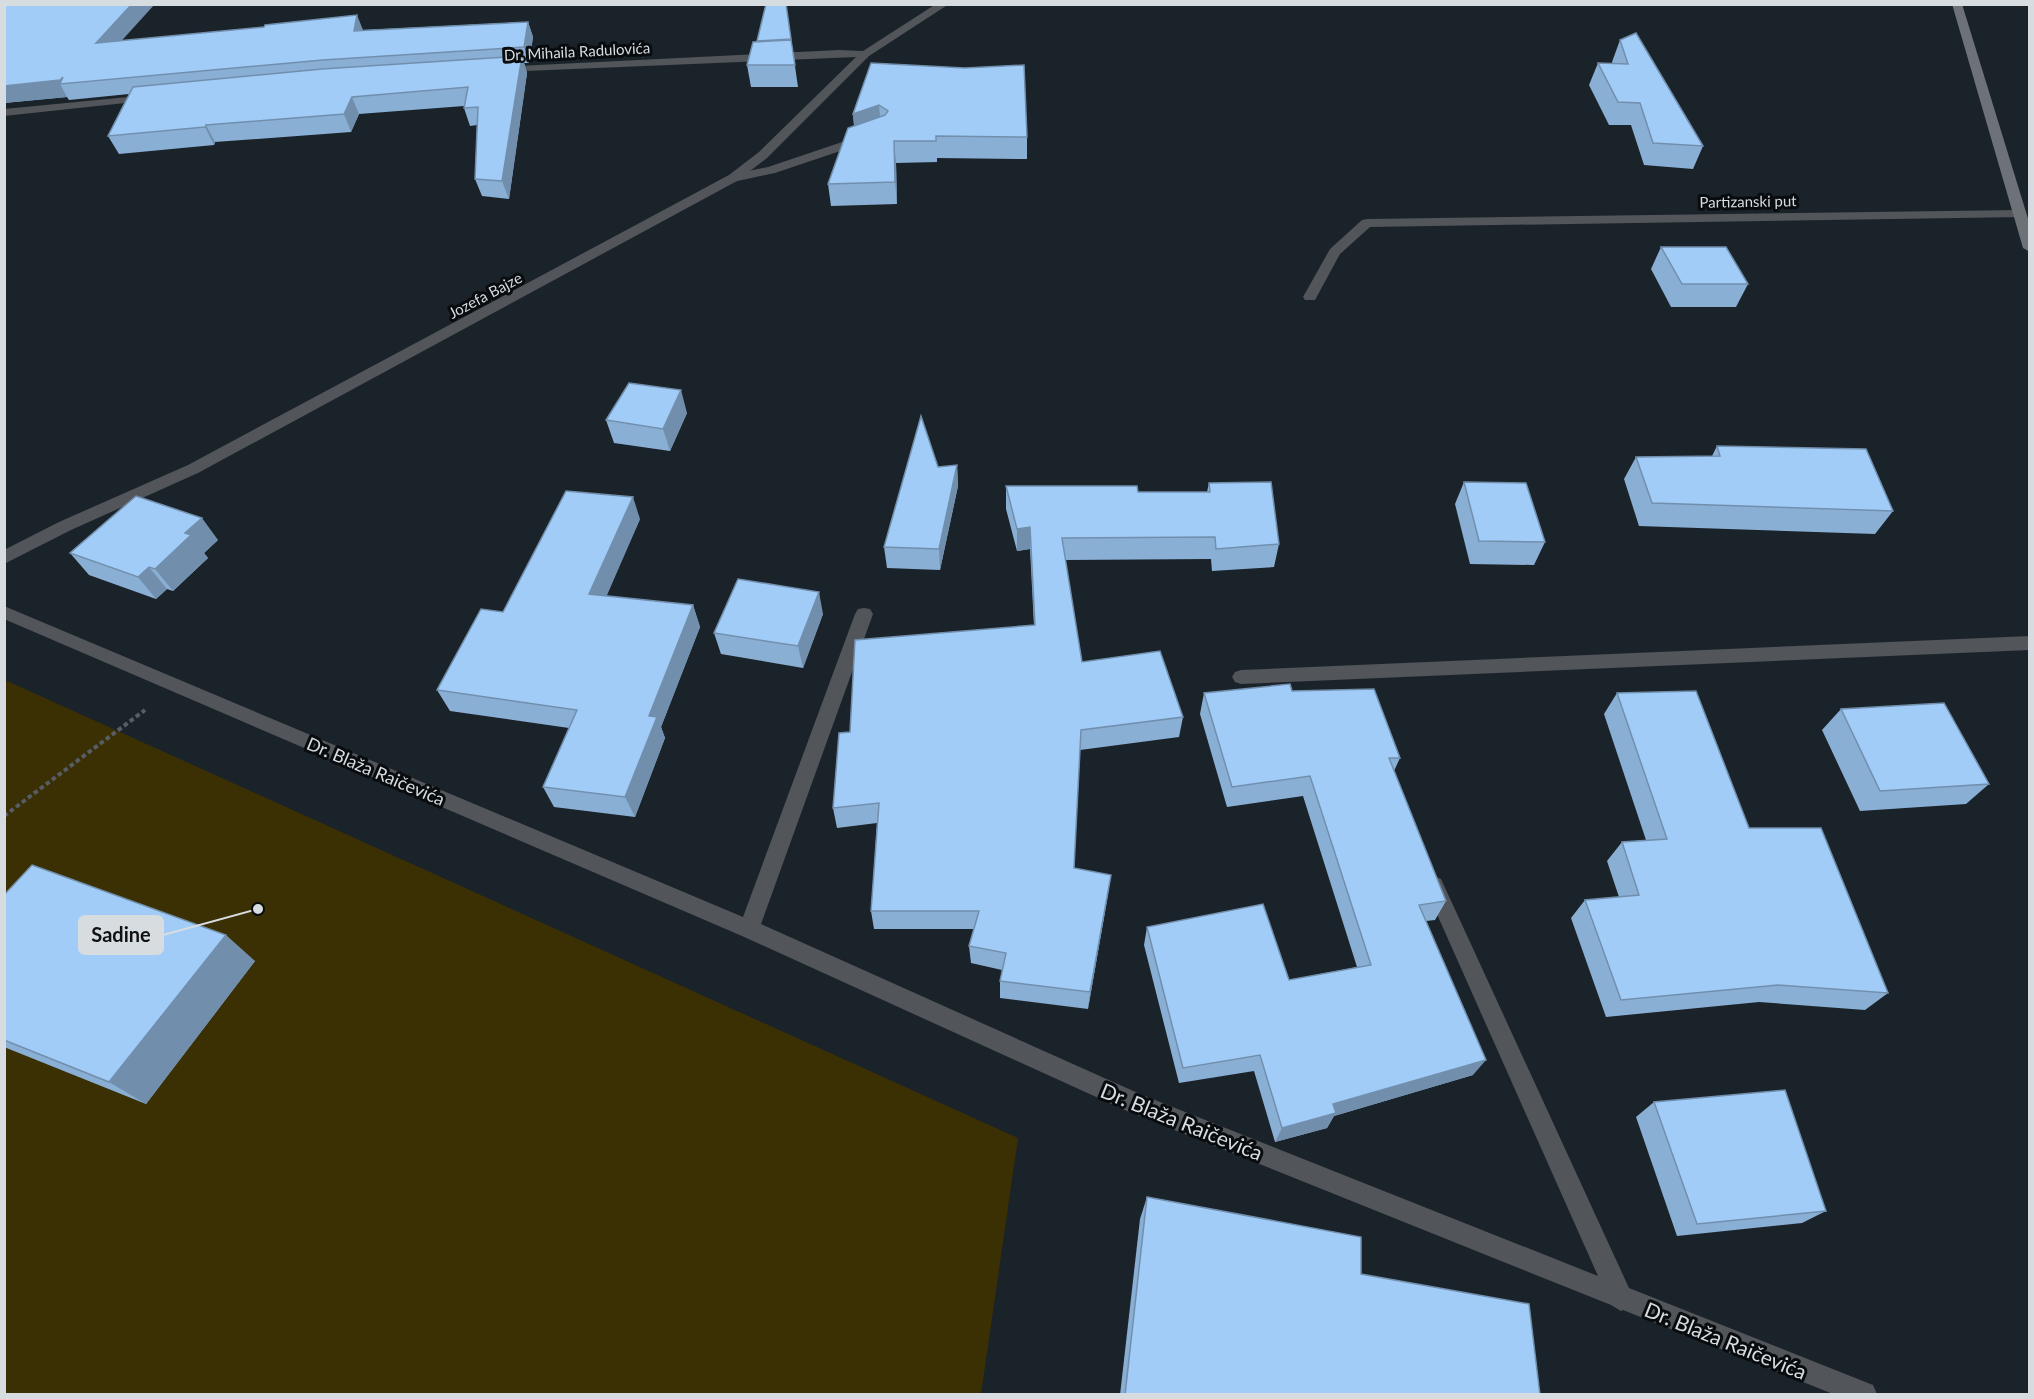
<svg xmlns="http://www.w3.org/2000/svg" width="2034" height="1399" font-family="Lato,sans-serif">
	<rect width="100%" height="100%" fill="#1b232a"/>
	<path fill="#3b2f04" d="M5 680 1018 1138 981 1394H5Z"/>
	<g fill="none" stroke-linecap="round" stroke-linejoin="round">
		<path stroke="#565d64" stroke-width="4" stroke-dasharray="4.5 3" stroke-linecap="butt" d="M4 816 145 710"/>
		<path fill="#525559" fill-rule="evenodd" d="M863 135 869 139 867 142 775 173 733 182 727 178 729 175 768 167Z"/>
		<g fill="#525559" fill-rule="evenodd">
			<path d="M936 4H949L869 56 767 158 737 181 198 473 71 530 4 564V550L59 522 188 465 729 175 759 152 856 57 502 72 496 69 498 67 839 50 863 51Z"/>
			<path d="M149 95 155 98 153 100 4 116V109Z"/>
			<path d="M2019 210 2023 211 2025 214 2023 217 1370 227 1340 254 1315 300H1305L1303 297 1330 249 1362 220 1367 219Z"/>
			<path d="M4 606 743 917 855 614 858 609 864 608 870 609 873 614 761 924 1140 1094 1598 1276 1424 885 1427 879 1434 876 1441 879 1629 1288 1873 1385 1877 1394H1833L1623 1310 1621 1311 1611 1305 1127 1111 742 936 4 619Z"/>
			<path d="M2030 636V650L1241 684 1235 682 1232 677 1235 672 1241 670Z"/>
		</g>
		<path fill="#6c7278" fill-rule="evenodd" d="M1952 4H1962L2030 225V252L2023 248Z"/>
	</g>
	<g fill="#8aafd4">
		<path d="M4 4 122 41 363 30 528 22 533 37 529 63H524L527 73 509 199 482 196 475 179 477 125 470 126 464 108V106L359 114 351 132 215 142 214 145 119 154 108 136 129 94 69 100 67 97 4 103Z"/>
		<path d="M786 4 798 87H751L747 65 757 41Z"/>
		<path d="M1620 40 1703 146 1693 169 1644 165 1631 125H1609L1589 85 1598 63 1613 64 1612 62Z"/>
		<path d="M871 63 1027 137V159L937 158V162L896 163 897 204 831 206 828 184 854 126 853 114Z"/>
		<path d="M1661 247 1748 284 1736 307H1671L1651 269Z"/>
		<path d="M687 413 670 451 614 443 606 420Z"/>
		<path d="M1717 446 1893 511 1875 534 1639 526 1624 479 1636 457 1712 456Z"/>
		<path d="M957 465 958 486 940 570 887 568 884 547Z"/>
		<path d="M1464 482 1545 542 1534 565 1470 564 1455 504Z"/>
		<path d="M1209 483 1279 544 1274 567 1212 571 1211 559 1065 560 1082 662 1183 717 1179 737 1080 750 1074 868 1108 894 1088 1009 1000 998V981L1002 970 971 963 969 946 974 929H874L871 911 877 823 837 828 833 808 850 732 1034 626 1030 549 1017 551 1006 509V486L1138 492H1207Z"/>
		<path d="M640 519 606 596 693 605 700 627 661 727 665 738 635 817 554 807 543 787 569 728 450 711 437 690Z"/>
		<path d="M218 540 204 553 208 558 173 591 167 589 156 599 89 575 70 553Z"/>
		<path d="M823 614 803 668 721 654 714 633Z"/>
		<path d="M1292 691 1400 758 1394 771 1446 901 1435 920 1426 921 1473 1075 1334 1116 1327 1128 1275 1142 1254 1071 1179 1083 1144 945 1147 927 1289 980 1357 967 1303 796 1227 807 1200 714 1204 693Z"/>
		<path d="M1617 693 1749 828 1888 993 1865 1010 1759 1002 1606 1017 1571 918 1585 900 1619 897 1607 861 1622 842 1646 840 1604 714Z"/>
		<path d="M1841 709 1989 784 1966 804 1860 811 1822 730Z"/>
		<path d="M4 895 255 961 146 1104 4 1047Z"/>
		<path d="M1654 1102 1826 1211 1802 1223 1677 1236 1636 1117Z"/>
		<path d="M1147 1197 1361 1274 1540 1395H1120L1140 1219Z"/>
	</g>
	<g fill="#718fad">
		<path d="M132 4H155L105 59 96 43Z"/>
		<path d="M357 15 363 30 354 31Z"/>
		<path d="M528 22 533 37 529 63 524 47Z"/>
		<path d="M522 56 527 73 509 199 502 181Z"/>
		<path d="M63 77 60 84 67 97 4 103V86Z"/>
		<path d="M352 97 359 114 351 132 344 114Z"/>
		<path d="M879 105 881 127 855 135 853 114Z"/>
		<path d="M206 125 215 142 214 145 205 127Z"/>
		<path d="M894 141 896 163 897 204 895 182Z"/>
		<path d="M681 390 687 413 670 451 663 429Z"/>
		<path d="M957 465 958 486 940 570 939 549Z"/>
		<path d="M633 497 640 519 598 616 589 594Z"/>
		<path d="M202 518 218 540 204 553 208 558 173 591 155 569 185 533Z"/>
		<path d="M1030 527V549L1017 551V529Z"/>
		<path d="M149 567 167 589 156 599 138 577Z"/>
		<path d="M819 592 823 614 803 668 798 646Z"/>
		<path d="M693 605 700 627 661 727 665 738 635 817 625 797 649 716Z"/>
		<path d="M1111 875 1108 894 1088 1009 1090 992Z"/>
		<path d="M226 935 255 961 146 1104 109 1082Z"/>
		<path d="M1486 1060 1473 1075 1334 1116 1327 1128 1275 1142 1282 1128 1333 1104Z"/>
	</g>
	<g fill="#a1ccf7" stroke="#718fad" stroke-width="1.5">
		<path d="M4 4H132L96 43 264 27 265 25 357 15 354 31 528 22 524 47 323 60 60 84 63 77 60 80 4 86Z"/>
		<path d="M766 4H786L791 39 757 41Z"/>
		<path d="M1636 33 1703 146 1653 143 1640 103 1618 102 1598 63 1628 64 1620 40Z"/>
		<path d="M791 40 795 65H747L753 42Z"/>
		<path d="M522 56 502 181 475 179 478 107 464 108 468 87 352 97 344 114 206 125 205 127 108 136 133 87 322 69Z"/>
		<path d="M871 63 965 68 1024 65 1027 137 936 136V141H894L895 182 828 184 848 128 885 115 888 111 879 105 853 114Z"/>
		<path d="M1661 247H1726L1748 284H1682Z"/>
		<path d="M629 383 681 390 663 429 606 420Z"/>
		<path d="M921 416 938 467 957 465 939 549 884 547Z"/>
		<path d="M1717 446 1866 449 1893 511 1652 503 1636 457 1720 456Z"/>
		<path d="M1271 482 1279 544 1216 549 1215 537 1062 538 1082 662 1160 651 1183 717 1081 730 1074 868 1111 875 1090 992 1000 981 1006 953 969 946 979 911H871L879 803 833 808 839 733 850 732 855 640 1035 625 1030 527 1017 529 1006 486H1137L1138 492H1210L1209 483Z"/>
		<path d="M1464 482 1526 483 1545 542 1479 541Z"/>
		<path d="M566 491 633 497 589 594 693 605 649 716 657 717 625 797 543 787 577 710 437 690 481 609 503 612Z"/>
		<path d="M136 496 202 518 185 533 191 535 155 569 149 567 138 577 70 553Z"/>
		<path d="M738 579 819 592 798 646 714 633Z"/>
		<path d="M1290 684 1292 691 1374 689 1400 758H1389L1446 901 1419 905 1486 1060 1333 1104 1336 1113 1282 1128 1260 1055 1183 1068 1147 927 1263 904 1289 980 1371 965 1310 776 1232 787 1204 693Z"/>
		<path d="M1696 691 1749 828H1821L1888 993 1778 985 1621 1000 1585 900 1639 895 1622 842 1667 839 1617 693Z"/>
		<path d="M1944 703 1989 784 1880 791 1841 709Z"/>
		<path d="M32 865 226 935 109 1082 4 1040V895Z"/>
		<path d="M1785 1090 1826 1211 1697 1224 1654 1102Z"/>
		<path d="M1147 1197 1361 1237V1274L1529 1304 1540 1395H1125Z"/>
	</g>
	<g text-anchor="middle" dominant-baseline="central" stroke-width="6" stroke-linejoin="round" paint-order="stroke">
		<g font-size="15" fill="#d7dce1" stroke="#090c0f">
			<text transform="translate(577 51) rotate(-3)">Dr. Mihaila Radulovića</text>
			<text transform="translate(1748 201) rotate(-1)">Partizanski put</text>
			<text transform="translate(485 295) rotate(-28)">Jozefa Bajze</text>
		</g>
		<g font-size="18" fill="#d7dce1" stroke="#090c0f">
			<text transform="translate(376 771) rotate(23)">Dr. Blaža Raičevića</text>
		</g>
		<g font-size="21" fill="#d7dce1" stroke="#090c0f">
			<text transform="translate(1182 1121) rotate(22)">Dr. Blaža Raičevića</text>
			<text transform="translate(1726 1340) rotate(22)">Dr. Blaža Raičevića</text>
		</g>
	</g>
	<path fill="none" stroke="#d7dce1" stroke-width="2" d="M258 909L163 935"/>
	<circle fill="#d7dce1" stroke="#090c0f" stroke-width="2" cx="258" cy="909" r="6"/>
	<rect fill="#d7dce1" stroke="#d7dce1" stroke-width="2" x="79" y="916" width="84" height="38" rx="6"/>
	<g font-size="20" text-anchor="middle" font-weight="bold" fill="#111">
		<text x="121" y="942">Sadine</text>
	</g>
	<rect width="2034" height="1399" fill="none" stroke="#d7dce1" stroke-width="12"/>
</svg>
